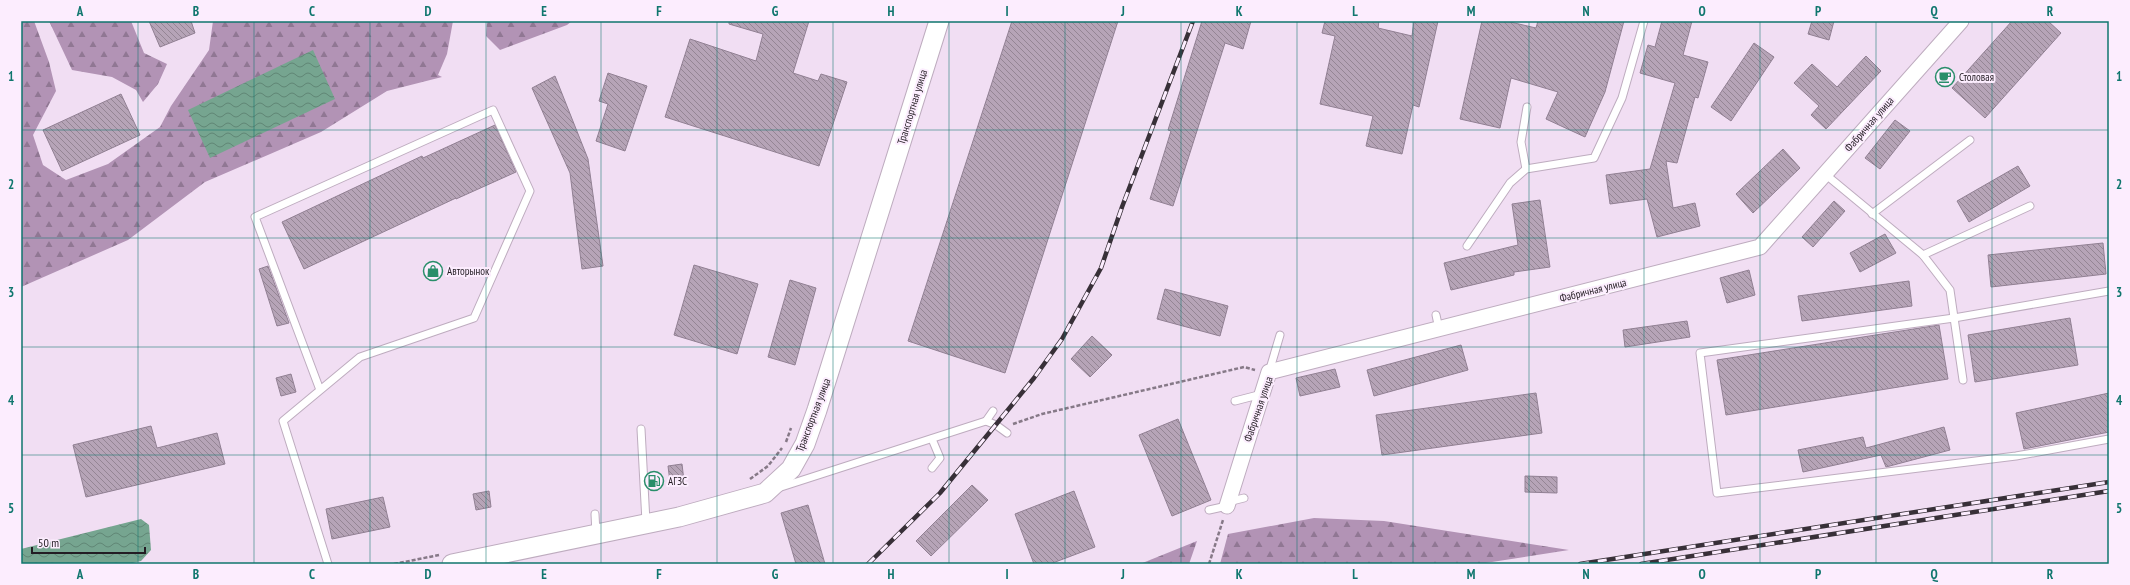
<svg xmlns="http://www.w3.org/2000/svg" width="2130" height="585" font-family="'PT Sans Narrow',sans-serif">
	<defs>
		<pattern id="forest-firs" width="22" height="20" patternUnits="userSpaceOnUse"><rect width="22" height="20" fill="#b293b5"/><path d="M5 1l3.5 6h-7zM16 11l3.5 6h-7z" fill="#907793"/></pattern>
		<pattern id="water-waves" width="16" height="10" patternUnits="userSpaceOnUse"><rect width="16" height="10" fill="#76a590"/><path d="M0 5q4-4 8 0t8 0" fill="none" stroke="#608675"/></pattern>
		<pattern id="building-back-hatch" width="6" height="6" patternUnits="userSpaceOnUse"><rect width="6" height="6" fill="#b6a4b7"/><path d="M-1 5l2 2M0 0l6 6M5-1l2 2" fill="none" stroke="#948594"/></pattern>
	</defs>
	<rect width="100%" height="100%" fill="#f1def3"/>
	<g fill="url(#forest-firs)">
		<path d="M21 21H34L49 62 56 91 33 135 43 165 66 180 108 164 160 127 171 106 209 50 213 21H453L447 54 438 75 442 77 387 91 321 132 205 182 128 240 21 287Z"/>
		<path d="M49 21H131L144 53 167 64 158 84 143 102 136 90 112 77 72 70Z"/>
		<path d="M487 21H572L567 25 500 50 486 36Z"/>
		<path d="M1314 518 1384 521 1569 550 1479 564H1220L1228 534Z"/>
		<path d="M1197 541 1189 564H1140Z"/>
	</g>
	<g fill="url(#water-waves)">
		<path d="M313 50 335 99 210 158 188 110Z"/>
		<path d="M141 519 149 525 151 550 141 561 129 564H21V549Z"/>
	</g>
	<g fill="url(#building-back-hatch)" stroke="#918093">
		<path d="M149 21H191L195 33 160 47Z"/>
		<path d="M729 21H809L793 73 818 81 821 74 847 82 819 166 665 117 690 39 756 61 763 34 729 24Z"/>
		<path d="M1012 21H1118L1005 373 908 341Z"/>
		<path d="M1202 21H1251L1243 49 1225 43 1173 206 1150 199 1171 131 1168 130Z"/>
		<path d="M1325 21H1379L1378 28 1412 36 1414 21H1438L1419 107 1413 105 1402 154 1366 146 1373 116 1320 104 1335 36 1322 33Z"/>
		<path d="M1482 21H1506L1536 28 1538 21H1624L1605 92 1585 137 1546 119 1558 92 1511 78 1500 128 1460 119Z"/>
		<path d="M1662 21H1692L1683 55 1708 62 1698 98 1695 97 1677 163 1666 161 1673 208 1695 203 1700 226 1657 237 1647 199 1610 204 1606 175 1650 169 1675 83 1640 73 1648 45 1655 47Z"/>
		<path d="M1812 21H1834L1829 40 1808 34Z"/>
		<path d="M2012 21H2048L2061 33 1985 118 1952 88Z"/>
		<path d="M1754 43 1774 57 1731 121 1711 107Z"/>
		<path d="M1866 56 1881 71 1826 129 1811 115 1819 106 1794 83 1812 64 1837 87Z"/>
		<path d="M608 73 647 86 625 151 596 141 608 104 599 101Z"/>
		<path d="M555 76 588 159 603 266 582 269 570 173 532 88Z"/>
		<path d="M121 94 140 135 62 171 43 130Z"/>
		<path d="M1895 120 1910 131 1880 169 1865 158Z"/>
		<path d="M495 125 516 172 456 199V198L304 269 282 222 422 156 423 158Z"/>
		<path d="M1783 149 1800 168 1753 213 1736 194Z"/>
		<path d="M2018 166 2030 186 1969 222 1957 201Z"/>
		<path d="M1540 200 1550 267 1514 272V275L1451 290 1444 263 1518 245 1512 204Z"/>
		<path d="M1834 201 1845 211 1813 247 1802 237Z"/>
		<path d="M1885 234 1896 253 1860 272 1850 253Z"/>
		<path d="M2103 243 2106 274 1991 287 1988 255Z"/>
		<path d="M694 265 758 284 737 354 674 335Z"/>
		<path d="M268 266 289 323 277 326 259 269Z"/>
		<path d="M1749 270 1755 295 1727 303 1720 278Z"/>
		<path d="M790 280 816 288 795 365 768 357Z"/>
		<path d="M1909 281 1912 306 1802 321 1798 296Z"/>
		<path d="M1165 289 1228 306 1220 336 1157 319Z"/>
		<path d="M2070 318 2078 365 1975 382 1968 335Z"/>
		<path d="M1687 321 1690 337 1625 347 1623 330Z"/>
		<path d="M1939 325 1948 379 1726 415 1717 360Z"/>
		<path d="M1092 336 1112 355 1090 377 1071 359Z"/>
		<path d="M1461 345 1468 370 1374 396 1367 370Z"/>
		<path d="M1335 369 1340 387 1300 396 1296 378Z"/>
		<path d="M291 374 296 392 281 396 276 378Z"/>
		<path d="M1536 393 1542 433 1382 455 1376 415Z"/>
		<path d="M2109 393V432L2024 449 2016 413Z"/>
		<path d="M1178 419 1211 500 1172 516 1139 435Z"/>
		<path d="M151 426 157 448 217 433 225 464 86 497 73 445Z"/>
		<path d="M1944 427 1950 450 1886 467 1881 455 1803 472 1798 450 1863 437 1866 448Z"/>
		<path d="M682 464 684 481 670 482 668 466Z"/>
		<path d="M1525 476 1557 477V493L1525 492Z"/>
		<path d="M972 485 988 500 931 556 916 541Z"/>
		<path d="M489 491 491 507 476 510 473 494Z"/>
		<path d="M1074 491 1095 547 1050 564H1034L1015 514Z"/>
		<path d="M383 497 390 527 332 539 326 509Z"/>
		<path d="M808 505 825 564H796L781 513Z"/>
	</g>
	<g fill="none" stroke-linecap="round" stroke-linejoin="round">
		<defs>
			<g id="service">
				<path d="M1526 169 1521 142 1527 107"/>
				<path d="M1825 174 1923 255 1950 290 1963 380"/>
				<path d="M1872 214 1970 140"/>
				<path d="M1467 246 1510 183 1526 169 1594 158 1622 98 1644 21"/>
				<path d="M1923 255 2030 206"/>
				<path d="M2109 291 1954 318 1700 353 1717 493 2016 456 2109 439"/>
				<path d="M1436 315 1439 329"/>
				<path d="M1269 372 1280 335"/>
				<path d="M320 390 255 217 493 110 530 191 474 318 360 357 283 421 328 564"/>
				<path d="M1235 401 1262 394"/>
				<path d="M986 421 996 425 1007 433"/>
				<path d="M641 429 646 522"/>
				<path d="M932 439 940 458 932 468"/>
				<path d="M778 488 986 421 993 411"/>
				<path d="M1228 502 1244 498"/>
				<path d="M1209 510 1227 506"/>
				<path d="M595 514 596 534"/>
			</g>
			<path id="minor" d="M1227 506 1269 372 1760 247 1961 21"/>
			<path id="tertiary" d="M452 564 679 517 765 493 791 469 805 444 817 410 939 21"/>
		</defs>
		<use href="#service" stroke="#beacbf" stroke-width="9"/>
		<use href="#minor" stroke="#beacbf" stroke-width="17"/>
		<use href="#tertiary" stroke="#beacbf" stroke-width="21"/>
		<g stroke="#867987" stroke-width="2.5" stroke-dasharray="4 2" stroke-linecap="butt">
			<path d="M1013 424 1042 414 1244 367 1255 370"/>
			<path d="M786 442 791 428"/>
			<path d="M750 479 768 466 782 448"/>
			<path d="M394 564 439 555"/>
			<path d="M1209 564 1223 520"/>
		</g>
		<use href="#service" stroke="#fff" stroke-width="7"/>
		<use href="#minor" stroke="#fff" stroke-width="15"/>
		<use href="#tertiary" stroke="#fff" stroke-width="19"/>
		<defs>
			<g id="rail">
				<path d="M868 564 940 493 1034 378 1062 339 1101 268 1122 207 1193 21"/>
				<path d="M1580 564 2109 482"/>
				<path d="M1641 564 2109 491"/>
			</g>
		</defs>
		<use href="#rail" stroke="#383038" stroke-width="4.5"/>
		<use href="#rail" stroke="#fcedfe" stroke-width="3" stroke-dasharray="9" stroke-linecap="butt"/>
	</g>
	<path fill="none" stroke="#0f766e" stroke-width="1" stroke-opacity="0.55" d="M138 21V564M254 21V564M370 21V564M486 21V564M601 21V564M717 21V564M833 21V564M949 21V564M1065 21V564M1181 21V564M1297 21V564M1413 21V564M1529 21V564M1644 21V564M1760 21V564M1876 21V564M1992 21V564M21 130H2109M21 238H2109M21 347H2109M21 455H2109"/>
	<defs>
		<symbol id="cafe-ring" viewBox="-11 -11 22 22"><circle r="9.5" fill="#fcedfe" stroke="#298e6a" stroke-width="1.5"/><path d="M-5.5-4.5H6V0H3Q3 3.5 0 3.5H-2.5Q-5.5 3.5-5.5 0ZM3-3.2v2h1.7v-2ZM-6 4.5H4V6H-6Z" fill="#298e6a"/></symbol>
		<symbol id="shop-ring" viewBox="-11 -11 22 22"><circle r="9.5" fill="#fcedfe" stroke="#298e6a" stroke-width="1.5"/><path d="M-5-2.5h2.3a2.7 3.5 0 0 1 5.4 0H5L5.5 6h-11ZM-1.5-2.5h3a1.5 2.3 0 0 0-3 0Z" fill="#298e6a"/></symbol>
		<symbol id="fuel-ring" viewBox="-11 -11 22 22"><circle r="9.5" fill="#fcedfe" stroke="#298e6a" stroke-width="1.5"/><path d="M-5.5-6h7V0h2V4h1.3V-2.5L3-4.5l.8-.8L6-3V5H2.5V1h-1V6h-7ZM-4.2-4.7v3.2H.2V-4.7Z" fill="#298e6a"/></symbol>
	</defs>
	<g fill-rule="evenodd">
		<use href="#cafe-ring" x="1934" y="66" width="22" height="22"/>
		<use href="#shop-ring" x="422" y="260" width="22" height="22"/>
		<use href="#fuel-ring" x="643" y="470" width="22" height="22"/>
	</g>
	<g text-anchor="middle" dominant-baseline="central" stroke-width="4" stroke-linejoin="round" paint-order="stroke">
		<g font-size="11" fill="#231c23" stroke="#fcedfe" text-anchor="start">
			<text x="1959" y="77">Столовая</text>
			<text x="447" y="271">Авторынок</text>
			<text x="668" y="481">АГЗС</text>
		</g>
		<g font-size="11" fill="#231c23" stroke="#fcedfe">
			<text transform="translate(912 107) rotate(-73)">Транспортная улица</text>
			<text transform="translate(1869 124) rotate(-49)">Фабричная улица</text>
			<text transform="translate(1593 290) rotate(-14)">Фабричная улица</text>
			<text transform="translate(1258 409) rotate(-71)">Фабричная улица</text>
			<text transform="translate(813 415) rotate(-69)">Транспортная улица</text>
		</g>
	</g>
	<rect width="2130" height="585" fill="none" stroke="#fcedfe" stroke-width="44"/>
	<path d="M32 547v6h113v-6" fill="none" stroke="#231c23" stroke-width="2"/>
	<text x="38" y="547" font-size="12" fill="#231c23" stroke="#fcedfe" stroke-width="3" paint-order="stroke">50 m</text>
	<rect x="22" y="22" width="2086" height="541" fill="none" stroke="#0f766e" stroke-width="1.5"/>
	<g font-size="13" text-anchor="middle" font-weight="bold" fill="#0f766e">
		<text x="80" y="16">A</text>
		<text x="196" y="16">B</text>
		<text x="312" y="16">C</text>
		<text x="428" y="16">D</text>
		<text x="544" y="16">E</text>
		<text x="659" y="16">F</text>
		<text x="775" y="16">G</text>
		<text x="891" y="16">H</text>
		<text x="1007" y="16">I</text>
		<text x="1123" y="16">J</text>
		<text x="1239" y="16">K</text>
		<text x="1355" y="16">L</text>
		<text x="1471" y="16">M</text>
		<text x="1586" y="16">N</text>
		<text x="1702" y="16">O</text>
		<text x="1818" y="16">P</text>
		<text x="1934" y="16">Q</text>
		<text x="2050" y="16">R</text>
		<text x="11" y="81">1</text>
		<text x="2119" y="81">1</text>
		<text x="11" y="189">2</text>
		<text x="2119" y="189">2</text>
		<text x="11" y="297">3</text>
		<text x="2119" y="297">3</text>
		<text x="11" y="405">4</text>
		<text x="2119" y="405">4</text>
		<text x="11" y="513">5</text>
		<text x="2119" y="513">5</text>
		<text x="80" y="579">A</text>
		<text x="196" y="579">B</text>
		<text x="312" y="579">C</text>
		<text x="428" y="579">D</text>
		<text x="544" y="579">E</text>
		<text x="659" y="579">F</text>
		<text x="775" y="579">G</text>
		<text x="891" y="579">H</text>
		<text x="1007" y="579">I</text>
		<text x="1123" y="579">J</text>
		<text x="1239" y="579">K</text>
		<text x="1355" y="579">L</text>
		<text x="1471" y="579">M</text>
		<text x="1586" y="579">N</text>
		<text x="1702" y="579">O</text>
		<text x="1818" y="579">P</text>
		<text x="1934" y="579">Q</text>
		<text x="2050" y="579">R</text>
	</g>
</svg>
